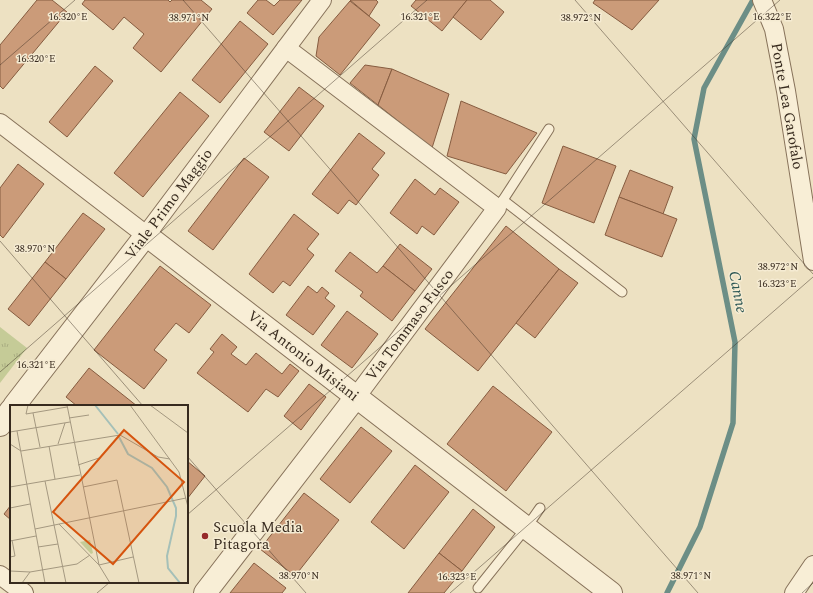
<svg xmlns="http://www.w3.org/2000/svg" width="813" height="593" font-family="Spectral,serif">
	<defs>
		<pattern id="park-tufts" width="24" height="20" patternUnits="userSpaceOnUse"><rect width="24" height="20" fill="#c5cb97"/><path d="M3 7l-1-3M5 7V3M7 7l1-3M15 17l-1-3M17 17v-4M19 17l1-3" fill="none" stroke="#aaae82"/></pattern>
	</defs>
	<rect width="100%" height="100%" fill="#ede1c2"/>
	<path fill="url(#park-tufts)" d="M0 327 27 348 0 383Z"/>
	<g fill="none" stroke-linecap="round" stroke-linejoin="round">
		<path stroke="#6c8e86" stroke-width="5.5" d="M667 593 700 527 733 423 735 342 694 139 704 88 753 0"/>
	</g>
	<g fill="#cb9b79" stroke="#865c40">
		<path d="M37 0H52L67 12 3 89 0 86V45Z"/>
		<path d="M85 0H168L170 2 172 0H201L212 9 161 72 133 48 144 34 124 17 113 30 82 4Z"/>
		<path d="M258 0H266L274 6 280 0H302L273 35 247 13Z"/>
		<path d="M350 0H376L378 2 369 16Z"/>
		<path d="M416 0H467L442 31 411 6Z"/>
		<path d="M467 0H490L504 12 481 40 453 17Z"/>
		<path d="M595 0H659L632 30 593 3Z"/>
		<path d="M350 1 380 25 340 75 316 56 319 37Z"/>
		<path d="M240 21 268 44 220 103 192 80Z"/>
		<path d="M365 65 392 69 378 105 350 83Z"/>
		<path d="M95 66 113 81 67 137 49 122Z"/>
		<path d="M392 69 449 94 432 148 378 105Z"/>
		<path d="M299 87 324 106 289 151 264 132Z"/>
		<path d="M180 92 209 116 143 197 114 173Z"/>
		<path d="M461 101 537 133 506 174 447 156Z"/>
		<path d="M359 133 385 153 372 169 379 175 356 205 349 200 338 214 312 194Z"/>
		<path d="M563 146 616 166 594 223 542 203Z"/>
		<path d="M244 158 269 177 213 250 188 231Z"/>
		<path d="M18 164 44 184 3 238 0 235V188Z"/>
		<path d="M630 170 673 187 663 214 619 197Z"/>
		<path d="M415 179 435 195 440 188 459 202 434 235 422 226 417 234 390 213Z"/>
		<path d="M619 197 677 219 662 257 605 235Z"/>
		<path d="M83 213 105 229 66 279 45 262Z"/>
		<path d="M294 214 319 234 307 249 314 255 290 286 283 281 273 293 249 274Z"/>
		<path d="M506 226 559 269 478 371 425 329Z"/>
		<path d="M400 244 432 269 415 291 383 266Z"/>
		<path d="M350 252 377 273 383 266 415 291 392 321 360 296 363 292 335 271Z"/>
		<path d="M45 262 66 279 29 326 8 309Z"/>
		<path d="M160 266 211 305 189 333 176 323 154 350 167 360 144 389 94 350Z"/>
		<path d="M559 269 578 283 535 338 516 323Z"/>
		<path d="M308 286 317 293 322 287 329 293 325 298 335 306 313 335 286 315Z"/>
		<path d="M347 311 378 334 352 368 321 345Z"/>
		<path d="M222 334 237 347 231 354 246 365 256 353 282 374 290 364 299 371 278 397 266 389 248 412 197 373 214 352 210 349Z"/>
		<path d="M89 368 137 406H77L66 397Z"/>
		<path d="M309 384 326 397 301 430 284 416Z"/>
		<path d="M493 386 552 432 506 491 447 444Z"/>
		<path d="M361 427 392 451 350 503 320 479Z"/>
		<path d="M187 461 205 476 187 499Z"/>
		<path d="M415 465 449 492 404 549 371 522Z"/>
		<path d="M304 493 339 520 295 576 260 549Z"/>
		<path d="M11 505V520L4 514Z"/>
		<path d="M473 509 495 527 462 571 439 553Z"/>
		<path d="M439 553 462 571 444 593H408Z"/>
		<path d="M254 563 286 588 282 593H230Z"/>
	</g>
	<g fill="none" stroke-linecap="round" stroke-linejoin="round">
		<defs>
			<g id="service">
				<path d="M503 200 549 129"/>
				<path d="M497 208 503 200 622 292"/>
				<path d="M478 588 526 528 540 508"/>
			</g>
			<g id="minor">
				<path d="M762 0 774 29 786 91 813 261"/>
				<path d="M286 48 497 208 356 397"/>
				<path d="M0 123 146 235 322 0"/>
				<path d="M0 575 24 593"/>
				<path d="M794 593 813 565"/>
			</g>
			<g id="tertiary">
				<path d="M14 406 146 235 611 593"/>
				<path d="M0 425 11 410"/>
				<path d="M205 593 356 397"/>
			</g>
		</defs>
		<use href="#service" stroke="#87725a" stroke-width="11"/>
		<use href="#minor" stroke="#87725a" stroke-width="20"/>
		<use href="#tertiary" stroke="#87725a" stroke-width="24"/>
		<use href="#service" stroke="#f8eed6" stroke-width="9"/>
		<use href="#minor" stroke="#f8eed6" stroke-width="18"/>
		<use href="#tertiary" stroke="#f8eed6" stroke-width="22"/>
	</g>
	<path fill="none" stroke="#372a1e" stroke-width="1" stroke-opacity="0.45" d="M183 0 698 593M575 0 813 274M0 65 75 0M0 241 143 406M0 372 427 0M187 456 306 593M187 515 780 0M97 593 110 582M450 593 813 277M802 593 813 583"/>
	<circle fill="#962a2b" stroke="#f5ebd2" stroke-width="1.5" cx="205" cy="536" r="4"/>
	<g text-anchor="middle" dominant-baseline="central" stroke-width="3" stroke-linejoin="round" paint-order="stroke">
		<g font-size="15" fill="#372a1e" stroke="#f5ebd2">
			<text transform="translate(787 106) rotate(80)">Ponte Lea Garofalo</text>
			<text transform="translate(169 204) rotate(-53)">Viale Primo Maggio</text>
			<text transform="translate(410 325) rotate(-53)">Via Tommaso Fusco</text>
			<text transform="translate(303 356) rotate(38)">Via Antonio Misiani</text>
		</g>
		<g font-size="15" fill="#372a1e" stroke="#f5ebd2" text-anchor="start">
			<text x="213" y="527">Scuola Media<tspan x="213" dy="17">Pitagora</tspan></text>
		</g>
		<g font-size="16" font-style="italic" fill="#2d5754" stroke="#f5ebd2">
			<text transform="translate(738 292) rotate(79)">Canne</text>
		</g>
	</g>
	<g transform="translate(10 405)">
		<rect width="178" height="178" fill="#ede1c2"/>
		<path d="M80 135 83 148 81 149 70 137Z" fill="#c5cb97"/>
		<path fill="none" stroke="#a5c0b8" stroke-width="2" d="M85 0 108 29M109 32 118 49 142 63 157 82 166 103V111L157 151 158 163 170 178"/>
		<path fill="none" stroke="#a49880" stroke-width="1" d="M18 0 16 9 57 2M57 0 89 160M120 0 169 67 178 102M140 0 178 28M23 8 30 42M59 13 79 10M7 26 35 178M0 27 60 17M0 39 11 46 110 30 148 52 160 54M48 39 55 18M39 41 45 74M68 60 89 53M35 76 56 178M0 82 70 70M73 82 107 75 129 178M0 103 20 99M49 119 89 160 100 178M25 124 176 93M0 136 26 131M28 142 48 139M0 152 5 151 2 135M89 160 123 152M0 166 20 167 67 159 80 150M12 178 20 167"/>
		<path fill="#d6540e" fill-opacity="0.15" stroke="#d6540e" stroke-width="2" d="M114 25 174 77 103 159 43 107Z"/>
		<rect width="178" height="178" fill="none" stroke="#372a1e" stroke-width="2"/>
	</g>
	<g font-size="10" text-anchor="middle" fill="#372a1e" stroke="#f5ebd2" stroke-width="3" stroke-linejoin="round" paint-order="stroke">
		<text x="68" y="20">16.320°E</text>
		<text x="420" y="20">16.321°E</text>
		<text x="772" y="20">16.322°E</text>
		<text x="581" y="21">38.972°N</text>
		<text x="189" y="21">38.971°N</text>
		<text x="36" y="62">16.320°E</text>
		<text x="35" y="252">38.970°N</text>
		<text x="778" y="270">38.972°N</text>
		<text x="777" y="287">16.323°E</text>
		<text x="36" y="368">16.321°E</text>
		<text x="299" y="579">38.970°N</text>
		<text x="691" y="579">38.971°N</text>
		<text x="457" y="580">16.323°E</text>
	</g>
</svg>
